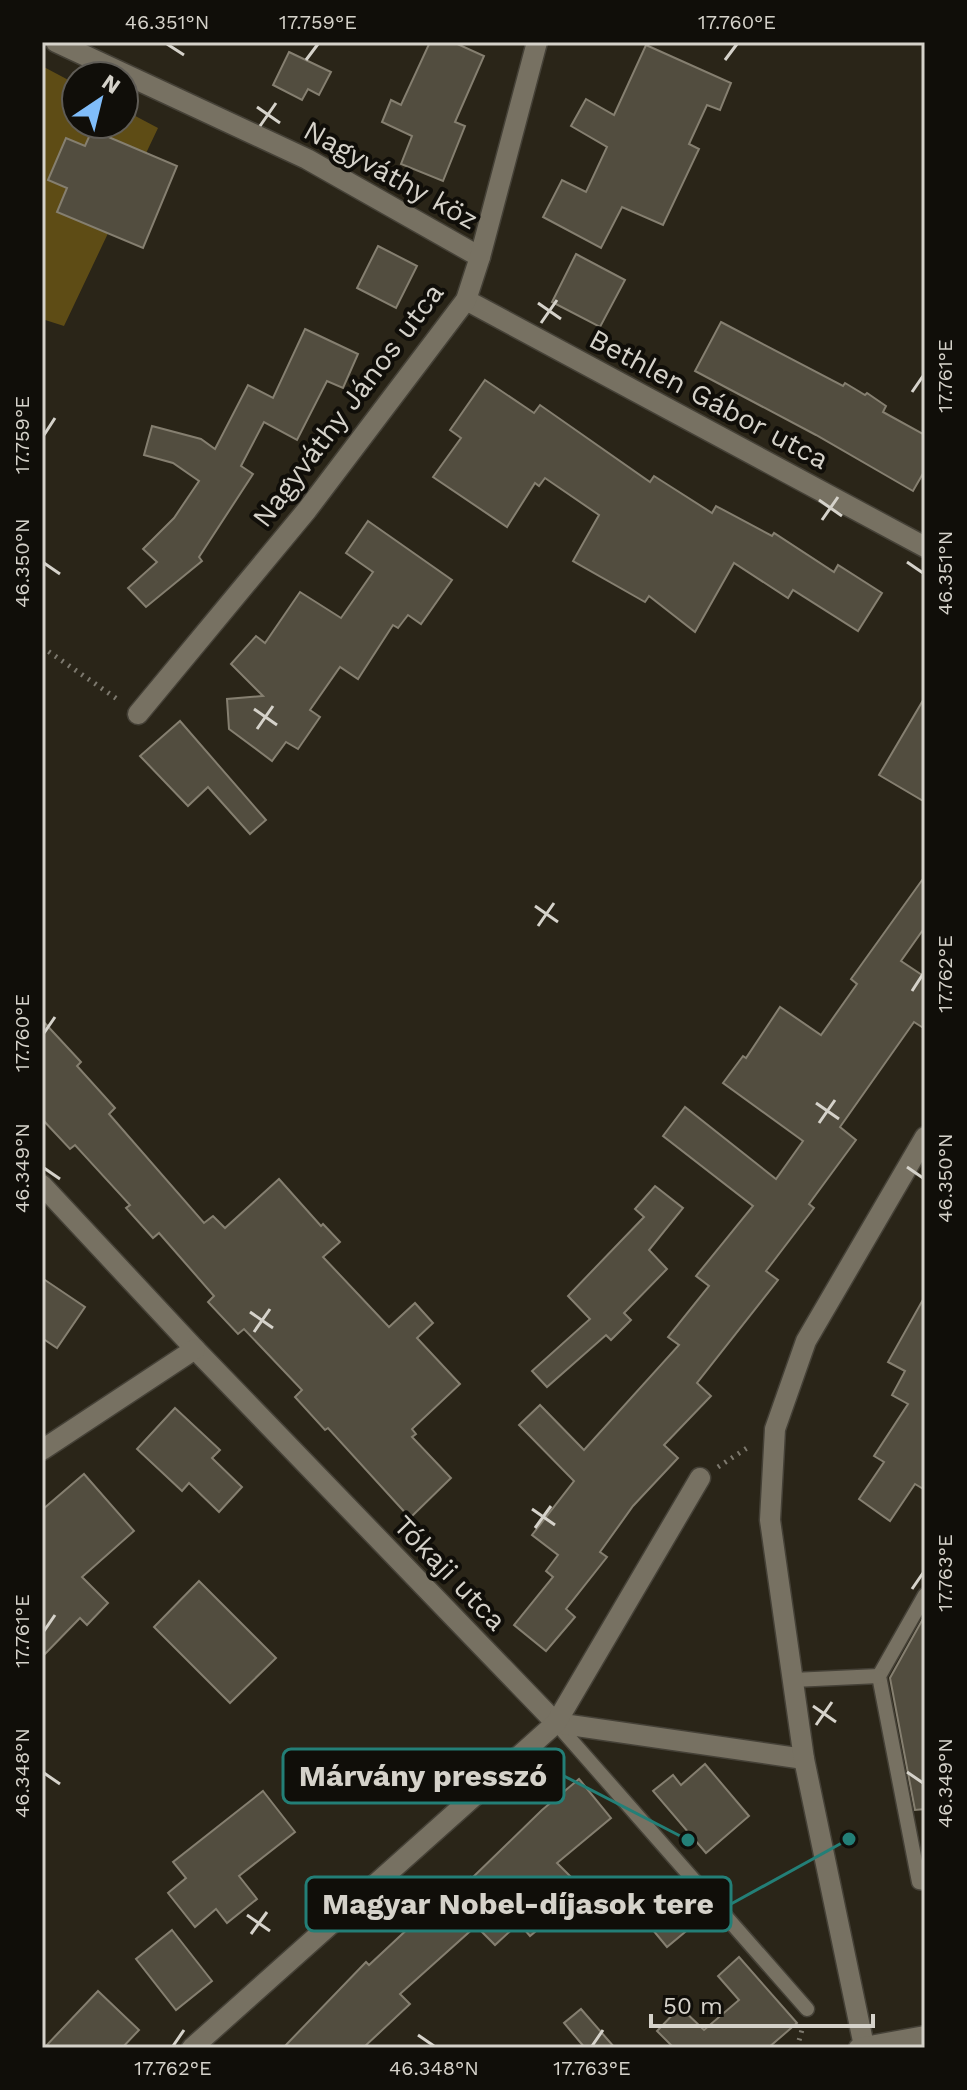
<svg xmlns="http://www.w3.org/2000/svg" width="967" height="2090" font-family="'Work Sans',sans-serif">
	<rect width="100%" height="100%" fill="#2a2518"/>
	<path fill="#5e4c15" d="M42 66 76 84V124H124V110L158 128 64 326 42 319Z"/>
	<g fill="#524d3f" stroke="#857f70" stroke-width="2">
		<path d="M430 42H453L484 56 455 122 465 126 443 181 401 164 412 136 382 122 391 100 401 105Z"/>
		<path d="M646 45 731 83 720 110 707 105 689 144 699 149 663 225 622 207 601 248 543 217 562 180 586 192 607 147 571 126 586 99 614 115Z"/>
		<path d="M289 52 331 72 319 95 308 89 302 100 273 85Z"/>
		<path d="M92 130 177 166 143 248 57 212 67 188 48 180 66 138 85 146Z"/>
		<path d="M378 246 417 266 396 308 357 288Z"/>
		<path d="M576 254 625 280 600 327 552 302Z"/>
		<path d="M721 322 843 386 845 383 865 395 867 393 886 406 883 412 925 435V470L913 491 816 435 695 371Z"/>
		<path d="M305 329 358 354 343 388 327 381 297 440 264 422 241 466 253 474 199 557 202 561 146 607 128 588 157 562 143 549 174 518 199 481 173 463 144 455 152 426 201 439 215 449 248 385 273 398Z"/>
		<path d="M485 380 534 413 540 405 650 482 654 476 712 513 716 506 772 536 774 533 834 572 838 565 882 593 858 631 793 590 788 598 734 563 695 632 649 596 645 602 573 561 599 515 545 478 539 486 535 483 507 527 433 477 461 438 450 430Z"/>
		<path d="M368 521 452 580 421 624 408 615 398 628 393 625 358 679 340 667 310 710 320 717 298 749 286 742 272 761 229 729 227 699 263 696 231 664 256 636 265 643 300 592 341 618 373 572 346 553Z"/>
		<path d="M925 697V802L879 775Z"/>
		<path d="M180 721 266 820 250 834 208 787 188 806 140 756Z"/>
		<path d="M925 876V927L901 961 925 977V1029L914 1022 840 1127 856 1140 809 1204 814 1208 766 1271 778 1280 697 1383 711 1396 664 1445 678 1458 633 1506 600 1552 607 1557 566 1609 575 1617 546 1651 514 1625 553 1577 546 1571 558 1555 532 1535 574 1481 519 1425 540 1405 584 1450 679 1345 668 1337 709 1286 696 1276 753 1206 663 1136 685 1107 776 1179 803 1141 723 1083 743 1056 746 1058 780 1007 821 1035 857 984 851 979Z"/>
		<path d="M42 1020 81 1062 77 1066 115 1108 109 1114 204 1223 213 1216 225 1228 279 1179 321 1226 323 1224 340 1242 323 1257 389 1327 415 1303 433 1323 417 1338 460 1384 412 1429 416 1434 412 1437 451 1478 410 1518 328 1428 325 1430 295 1397 302 1390 244 1329 238 1334 208 1302 214 1296 159 1233 153 1238 126 1208 130 1205 75 1145 70 1149 42 1119Z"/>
		<path d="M655 1186 683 1208 649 1250 667 1269 624 1313 631 1320 611 1340 606 1335 547 1387 532 1371 590 1319 568 1296 644 1217 635 1209Z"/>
		<path d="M42 1278 85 1307 57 1348 42 1338Z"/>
		<path d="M925 1296V1490L915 1484 890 1521 859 1499 884 1462 874 1456 908 1404 892 1395 905 1371 888 1362Z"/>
		<path d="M175 1408 220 1450 212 1458 242 1487 219 1512 189 1483 182 1491 137 1449Z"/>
		<path d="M84 1474 134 1531 82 1577 108 1603 87 1625 80 1618 42 1657V1510Z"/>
		<path d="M199 1581 276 1658 230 1703 154 1627Z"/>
		<path d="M925 1615V1809L915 1810 890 1678Z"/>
		<path d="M705 1764 749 1816 706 1853 653 1791 673 1775 681 1785Z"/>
		<path d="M579 1779 611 1818 557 1863 607 1913 590 1929 566 1906 530 1936 519 1923 495 1945 476 1926 400 1994 410 2004 363 2048H283L366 1962 369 1965 413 1924 415 1926 470 1877 471 1879 542 1810Z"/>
		<path d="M263 1791 295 1832 239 1876 257 1899 227 1923 216 1909 195 1927 168 1893 186 1878 173 1862Z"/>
		<path d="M677 1889 702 1918 667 1947 642 1917Z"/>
		<path d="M172 1930 212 1981 176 2010 136 1959Z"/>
		<path d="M739 1957 797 2023 768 2048H674L657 2031 680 2007 704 2030 739 2000 718 1976Z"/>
		<path d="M98 1991 139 2030 122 2048H44Z"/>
		<path d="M581 2009 615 2048H585L564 2023Z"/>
	</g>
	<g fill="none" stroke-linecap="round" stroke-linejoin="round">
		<defs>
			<g id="service">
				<path d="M925 1595 879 1676 919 1882 925 1883"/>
				<path d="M793 1680 879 1676"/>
				<path d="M556 1723 807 2009"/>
			</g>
			<g id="minor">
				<path d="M56 42 307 159 480 257"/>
				<path d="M466 300 925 547"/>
				<path d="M138 714 307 510 466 300 480 257 537 42"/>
				<path d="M42 1185 195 1349 556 1723"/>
				<path d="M42 1450 195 1349"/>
				<path d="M556 1723 804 1759"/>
				<path d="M864 2046 804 1759 770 1520 775 1429 806 1341 925 1137"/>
				<path d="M192 2048 556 1723 700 1478"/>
			</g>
			<path id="tertiary" d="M859 2048 925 2036"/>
		</defs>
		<use href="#service" stroke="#454137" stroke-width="17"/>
		<use href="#minor" stroke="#454137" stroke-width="23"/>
		<use href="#tertiary" stroke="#454137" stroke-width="23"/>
		<g stroke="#7d796e" stroke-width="5" stroke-dasharray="2 6" stroke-linecap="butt">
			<path d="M42 647 120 701"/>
			<path d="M718 1467 750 1446"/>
			<path d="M797 2048 803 2026"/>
		</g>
		<use href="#service" stroke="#777162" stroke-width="14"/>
		<use href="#minor" stroke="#777162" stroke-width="20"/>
		<use href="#tertiary" stroke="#777162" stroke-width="20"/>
	</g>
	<path fill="none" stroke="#d5d2ca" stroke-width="3" d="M167 44 184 55M306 60 318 44M725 60 737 44M257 107 280 123M260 126 276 103M538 303 561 319M541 323 557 300M912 392 923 376M44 435 55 418M819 500 842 516M822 520 838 497M907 562 923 573M44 563 60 574M254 709 277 725M257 729 273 706M535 906 558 922M538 926 554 903M912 991 923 974M44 1033 55 1017M816 1103 839 1119M819 1123 835 1100M907 1167 923 1178M44 1168 60 1179M250 1312 273 1328M254 1332 270 1309M532 1509 555 1525M535 1528 551 1506M912 1589 923 1573M44 1631 55 1615M813 1706 836 1722M816 1725 832 1702M907 1772 923 1783M44 1773 60 1784M247 1915 270 1931M251 1934 267 1912M418 2035 434 2046M173 2046 184 2030M592 2046 603 2030"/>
	<g text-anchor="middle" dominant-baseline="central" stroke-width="8" stroke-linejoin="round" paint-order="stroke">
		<g font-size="28" fill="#d5d2ca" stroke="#100e09">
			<text transform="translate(391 175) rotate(29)">Nagyváthy köz</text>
			<text transform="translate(709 399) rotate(28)">Bethlen Gábor utca</text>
			<text transform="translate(348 405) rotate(-53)">Nagyváthy János utca</text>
			<text transform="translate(450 1573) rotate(46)">Tókaji utca</text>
		</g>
	</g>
	<path fill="none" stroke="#237f77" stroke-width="3" d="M688 1840L564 1776M849 1839L731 1904"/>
	<g fill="#237f77" stroke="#100e09" stroke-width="3">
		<circle cx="688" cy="1840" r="8"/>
		<circle cx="849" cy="1839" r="8"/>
	</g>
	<g fill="#100e09" stroke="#237f77" stroke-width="3">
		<rect x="283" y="1749" width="281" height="54" rx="8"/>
		<rect x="306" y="1877" width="425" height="54" rx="8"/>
	</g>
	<g font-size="30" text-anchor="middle" font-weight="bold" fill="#d5d2ca">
		<text x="423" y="1786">Márvány presszó</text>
		<text x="518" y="1914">Magyar Nobel-díjasok tere</text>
	</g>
	<rect width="967" height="2090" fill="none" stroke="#100e09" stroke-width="88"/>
	<g transform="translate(100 100) rotate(35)"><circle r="38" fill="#100e09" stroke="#5f5c56" stroke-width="2"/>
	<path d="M0-6L14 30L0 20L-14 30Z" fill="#80bdfa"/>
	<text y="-12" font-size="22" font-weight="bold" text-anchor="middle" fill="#d5d2ca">N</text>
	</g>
	<path d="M651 2014v12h222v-12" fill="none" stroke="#d5d2ca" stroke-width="4"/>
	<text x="663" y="2014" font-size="24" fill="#d5d2ca" stroke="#100e09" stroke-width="6" paint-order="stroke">50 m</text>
	<rect x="44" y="44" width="879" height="2002" fill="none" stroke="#d5d2ca" stroke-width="3"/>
	<g font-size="20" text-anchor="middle" fill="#d5d2ca">
		<text x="167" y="29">46.351°N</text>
		<text x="318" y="29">17.759°E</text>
		<text x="737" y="29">17.760°E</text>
		<text transform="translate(945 376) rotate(-90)" y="7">17.761°E</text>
		<text transform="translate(22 435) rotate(-90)" y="7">17.759°E</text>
		<text transform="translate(22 563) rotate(-90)" y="7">46.350°N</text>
		<text transform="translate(945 573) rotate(-90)" y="7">46.351°N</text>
		<text transform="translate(945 974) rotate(-90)" y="7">17.762°E</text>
		<text transform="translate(22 1033) rotate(-90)" y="7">17.760°E</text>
		<text transform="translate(22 1168) rotate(-90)" y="7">46.349°N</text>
		<text transform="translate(945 1178) rotate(-90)" y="7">46.350°N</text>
		<text transform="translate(945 1573) rotate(-90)" y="7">17.763°E</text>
		<text transform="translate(22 1631) rotate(-90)" y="7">17.761°E</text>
		<text transform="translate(22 1773) rotate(-90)" y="7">46.348°N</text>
		<text transform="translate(945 1783) rotate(-90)" y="7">46.349°N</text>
		<text x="173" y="2075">17.762°E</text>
		<text x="434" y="2075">46.348°N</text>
		<text x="592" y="2075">17.763°E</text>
	</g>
</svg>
